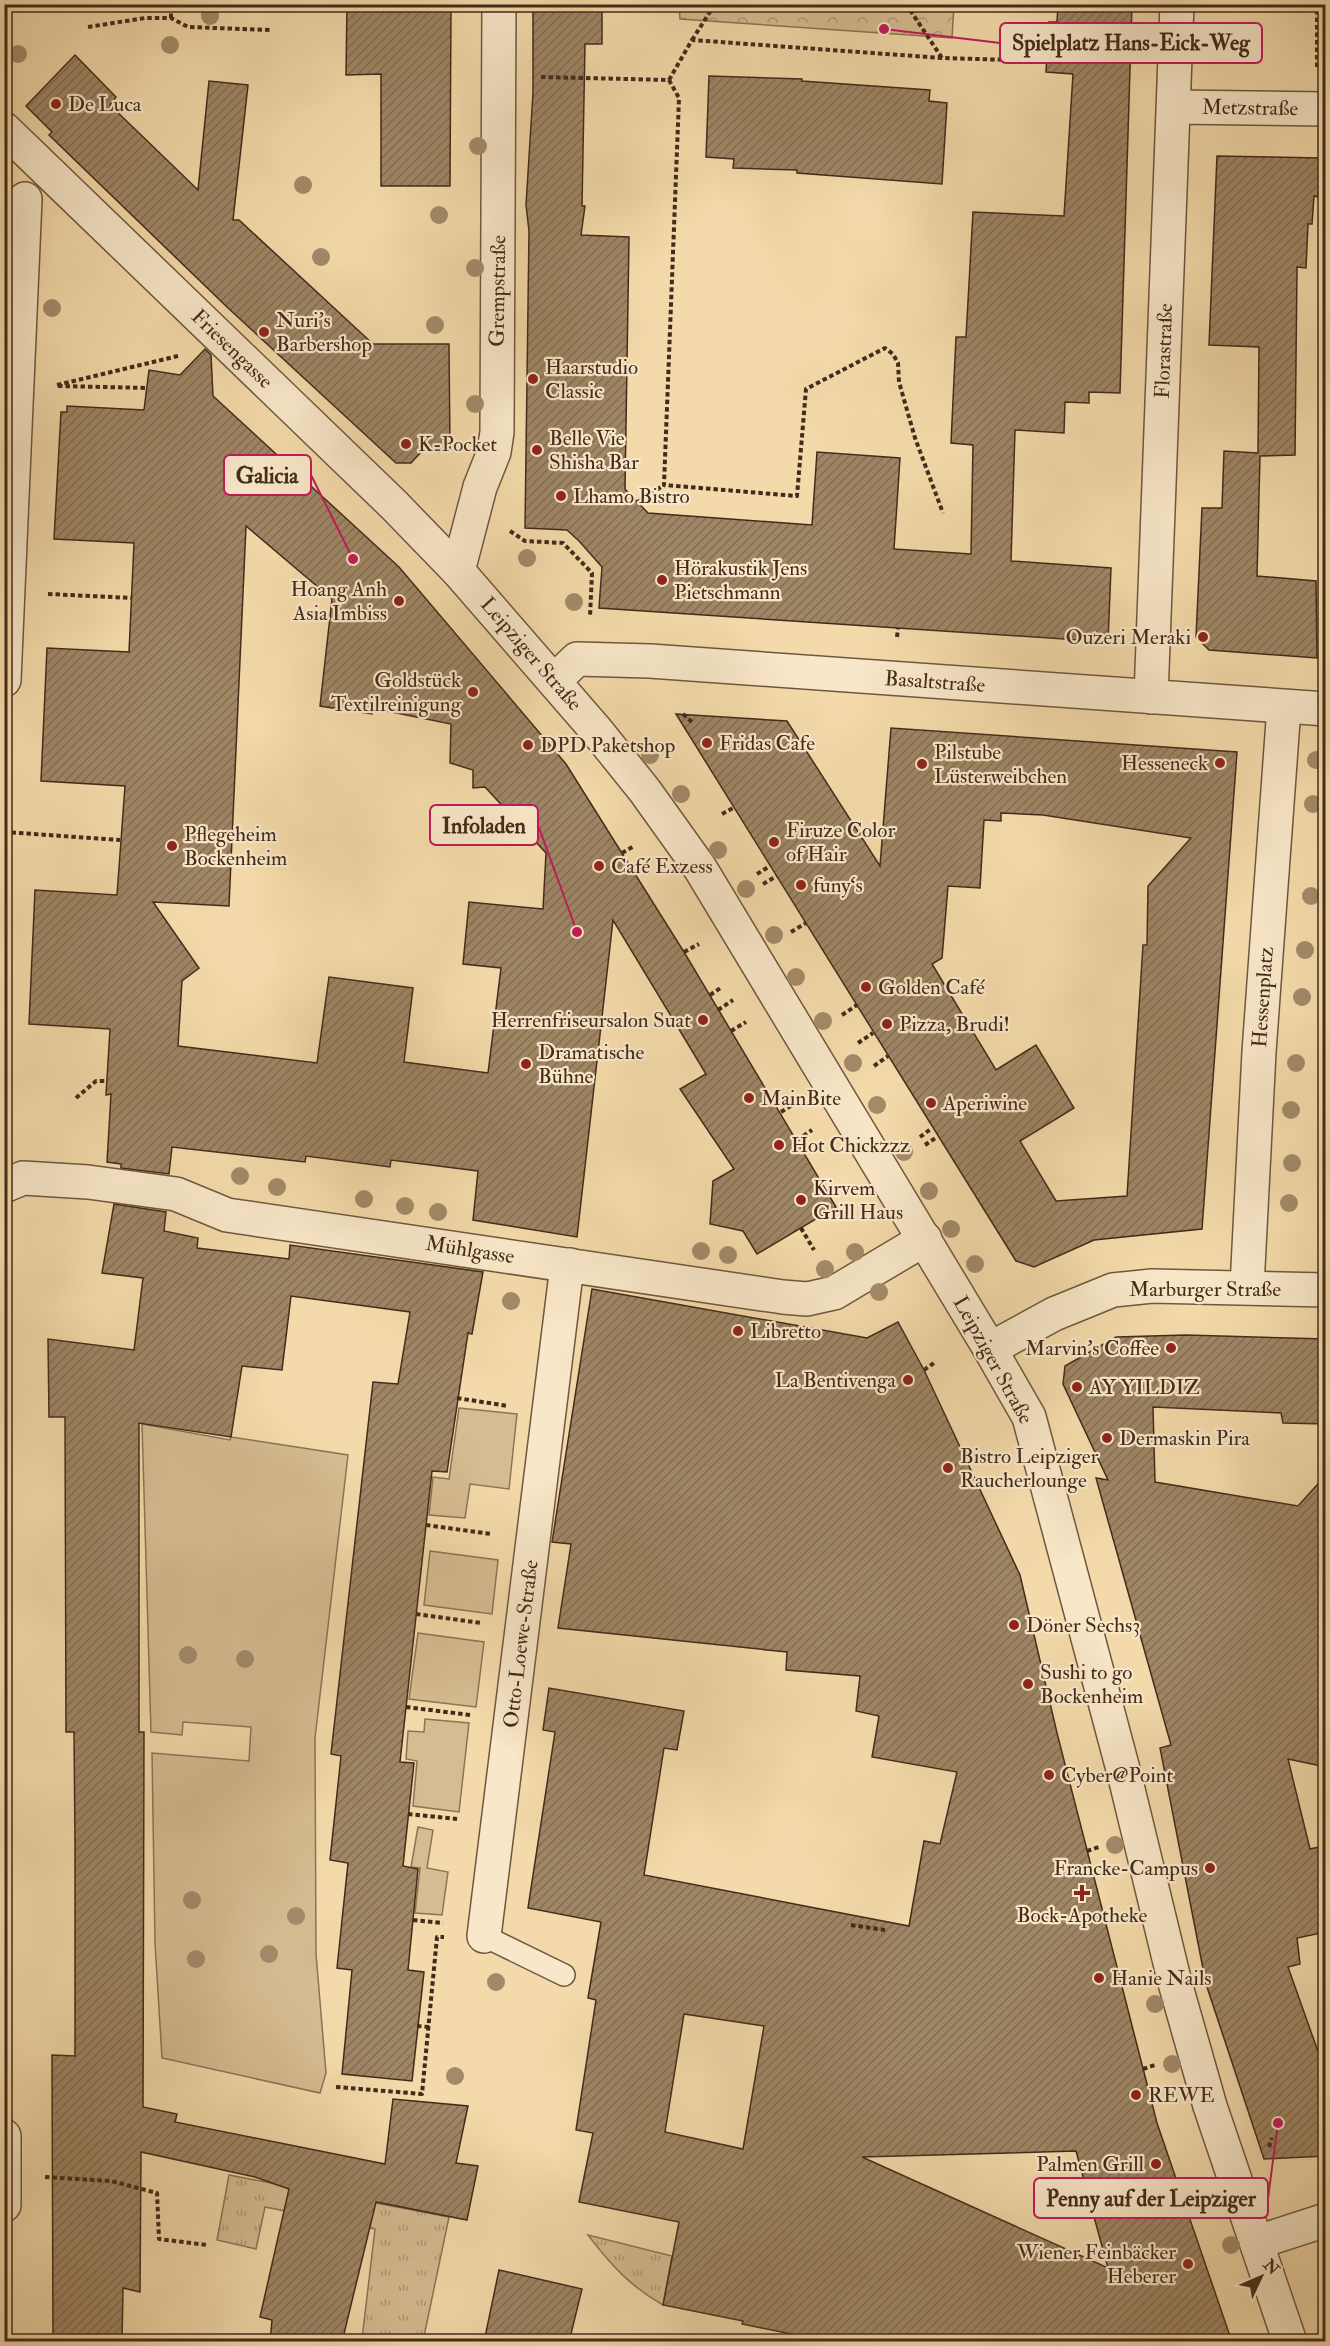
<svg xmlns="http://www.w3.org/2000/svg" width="1330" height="2346" font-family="'IM FELL Double Pica',serif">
	<defs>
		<pattern id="grass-tufts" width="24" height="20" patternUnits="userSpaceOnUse" patternTransform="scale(1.5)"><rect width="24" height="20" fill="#d6bc92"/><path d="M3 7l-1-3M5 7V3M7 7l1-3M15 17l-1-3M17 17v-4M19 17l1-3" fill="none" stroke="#af9976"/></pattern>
		<pattern id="park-crowns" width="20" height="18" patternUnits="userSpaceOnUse" patternTransform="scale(1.5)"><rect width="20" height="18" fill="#d6bc92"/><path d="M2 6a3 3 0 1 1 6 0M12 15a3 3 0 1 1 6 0" fill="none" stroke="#af9976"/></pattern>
		<pattern id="building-hatch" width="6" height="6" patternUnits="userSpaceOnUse" patternTransform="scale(1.5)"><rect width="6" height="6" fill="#9f8665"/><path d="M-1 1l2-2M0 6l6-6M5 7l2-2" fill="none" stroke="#836e52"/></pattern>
	</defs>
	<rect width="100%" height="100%" fill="#f4daaa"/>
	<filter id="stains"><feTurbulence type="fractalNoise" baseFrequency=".00333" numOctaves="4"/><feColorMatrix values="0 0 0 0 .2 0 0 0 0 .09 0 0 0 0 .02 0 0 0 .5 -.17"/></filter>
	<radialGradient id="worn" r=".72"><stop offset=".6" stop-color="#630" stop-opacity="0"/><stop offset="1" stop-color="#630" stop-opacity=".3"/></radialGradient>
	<g fill="url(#grass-tufts)" stroke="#8c7456" stroke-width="1.5">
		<path d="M229 2175 449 2217 423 2341 373 2342 362 2339 375 2229 265 2207 256 2249 217 2240Z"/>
		<path d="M588 2235 672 2256 663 2305C631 2287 610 2264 588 2235Z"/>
	</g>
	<g fill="url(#park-crowns)" stroke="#8c7456" stroke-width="1.5">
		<path d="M679 5V4L954 5 952 38 680 19Z"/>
		<path d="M1325 1120 1326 1205H1321Z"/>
	</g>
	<g fill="#d6bc92" stroke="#8c7456" stroke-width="1.5">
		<path d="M459 1408 517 1414 509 1489 470 1484 465 1518 429 1515 433 1477 449 1479Z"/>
		<path d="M142 1424 230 1440 231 1437 348 1455 315 1738 316 1954 326 2073 320 2093 162 2058 155 1943 152 1753 249 1761 251 1727 183 1722 182 1735 151 1732Z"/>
		<path d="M430 1551 498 1560 492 1614 424 1605Z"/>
		<path d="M418 1633 484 1642 476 1707 409 1699Z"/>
		<path d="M425 1719 469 1723 459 1812 413 1806 417 1761 406 1759 408 1731 424 1732Z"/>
		<path d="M418 1827 433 1830 427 1868 448 1872 442 1915 415 1913 420 1868 411 1867Z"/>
	</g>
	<g fill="url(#building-hatch)" stroke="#432b1b" stroke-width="1.5" fill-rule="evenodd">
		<path d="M347 4H451L450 186H381V74L346 75Z"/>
		<path d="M533 4H602V44H585L582 206H585L581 235 629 237 625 489 648 513 812 525 817 452 900 458 894 549 971 554 973 445 951 443 956 337H966L973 212 1064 216 1073 74 1046 72 1049 22H1057L1058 4H1132L1120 393 1089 392V403L1065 402 1064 433 1015 430 1011 561 1111 568 1108 642 599 608 602 567 579 541 567 530 525 528 529 231 526 205 533 93Z"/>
		<path d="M75 55 116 97 110 105 198 190 209 81 248 85 233 220H239L373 344H449L450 450H423L411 463H396L227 307 49 135 52 132 26 106Z"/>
		<path d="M709 76 802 79V81L930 90 929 101 947 103 942 184 797 173V170L733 168 734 159 706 157Z"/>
		<path d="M1217 156 1321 158 1318 197 1314 196 1312 224H1308L1306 268 1297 267 1295 455 1260 456 1257 576 1316 581 1317 658 1209 650 1196 637 1202 508H1222L1224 451 1258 453 1259 347 1209 345Z"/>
		<path d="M205 349 211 355 213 396 399 567 566 764 684 952 836 1207 757 1254 743 1231 710 1224 713 1181 734 1169 680 1089 706 1074 613 920 577 1237 473 1220 478 1171 391 1160 390 1167 306 1156 305 1162 172 1147 169 1174 121 1168V1164L107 1162 111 1094 106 1095 110 1029 29 1024 35 890 117 895 125 786 41 781 47 648 129 652 134 543 54 539 61 412H67V406L144 410 149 370 180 375ZM246 526 332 599 320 706 372 714V708L451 724 450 763 473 770V788L485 787 546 853 543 909 469 902 463 964 501 968 488 1073 404 1062 413 988 329 977 317 1063 178 1046 182 981 199 968 153 902 229 906Z"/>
		<path d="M676 714 787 721 880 866 891 728 1237 752 1202 1229 1094 1240 1034 1267 1016 1261ZM1001 813 1043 815 1191 838 1148 886 1147 945H1143L1127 1196 1056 1201 1020 1141 1074 1108 1036 1045 996 1070 932 964 942 958 948 886 980 888 984 820 1001 821Z"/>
		<path d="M114 1204 166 1212 164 1231 198 1238 197 1248 289 1259 290 1245 483 1272 472 1334 468 1333 447 1472 432 1471 400 1762 414 1763 403 1866 418 1869 408 1970 424 1972 412 2081 342 2074 352 1970 337 1968 348 1863 330 1860 341 1756 331 1754 373 1382 398 1384 410 1312 291 1296 282 1370 242 1366 231 1437 139 1423V1732H144L143 2107 177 2114 175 2122 385 2164 393 2099 468 2106 456 2163 478 2166 467 2220 376 2202 342 2342H270L272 2320 260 2317 289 2189 255 2177 141 2152 140 2292 123 2288 122 2342H53L52 2055 75 2056V1840L74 1732H66L65 1417H49L48 1339 134 1350 143 1278 102 1273Z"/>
		<path d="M592 1289 867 1338 898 1322 924 1370 1020 1575 1057 1733 1157 2123 1232 2342H830L742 2324 743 2321 663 2305 679 2222 579 2202 593 2133 576 2130 596 2000 588 1998 601 1922 528 1908 555 1732 543 1730 549 1688 684 1711 677 1750 664 1748 644 1875 909 1926 924 1841 940 1844 957 1772 872 1757 879 1716 856 1711 860 1676 786 1670 787 1652 558 1628 571 1544 552 1542ZM684 2014 764 2026 743 2149 665 2132ZM1076 2151 1108 2268 862 2157Z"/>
		<path d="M1186 1335 1326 1339V1424L1283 1423 1281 1413 1153 1407 1155 1482 1298 1506 1326 1475V1767L1288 1759 1310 1849 1319 1847 1326 1869V1932L1297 1938 1300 1964 1288 1967 1326 2074V2156L1264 2159 1206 1984 1160 1748 1171 1745 1096 1478 1108 1480 1063 1384 1065 1366 1116 1337Z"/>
		<path d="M499 2270 582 2289 569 2342H484Z"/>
	</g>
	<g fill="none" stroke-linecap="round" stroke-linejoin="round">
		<defs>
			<path id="lane" d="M484 1936 564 1975"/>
			<g id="street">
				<path d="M1174 107 1326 109"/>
				<path d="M4 129 394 505 458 571 596 730 645 791 700 868 990 1349 1029 1417 1124 1773 1175 1983 1210 2106 1290 2342"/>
				<path d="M458 571 480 487 494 452 497 432 499 4"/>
				<path d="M4 680 25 199"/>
				<path d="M554 681 577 659 650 661 1326 709"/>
				<path d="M1151 697 1177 4"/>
				<path d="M4 1186 23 1178 88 1182 176 1194 227 1215 783 1297 807 1299 834 1293 925 1239"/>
				<path d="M1247 1287 1259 1052 1284 707"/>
				<path d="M990 1349 1054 1314 1113 1290 1152 1286 1326 1290"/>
				<path d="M484 1936 565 1282 570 1265"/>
				<path d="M4 2136V2205"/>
				<path d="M1258 2242 1326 2220"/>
			</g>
		</defs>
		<use href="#lane" stroke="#6f573f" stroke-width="24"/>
		<use href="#street" stroke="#6f573f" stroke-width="36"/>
		<g stroke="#432b1b" stroke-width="4" stroke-dasharray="4.5 3" stroke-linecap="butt">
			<path d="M906 4 942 58"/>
			<path d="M171 18V4"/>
			<path d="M88 27 145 18H171L188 27 270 30"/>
			<path d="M692 40 715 4"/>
			<path d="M1317 67V4"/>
			<path d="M541 77 669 80"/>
			<path d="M669 80 679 98 664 485 797 496 806 389 885 348 893 354 898 363 899 382 915 438 943 513"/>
			<path d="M669 80 692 40 942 58 1047 61"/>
			<path d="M57 385 178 356"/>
			<path d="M58 386 147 388"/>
			<path d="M638 502 664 485"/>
			<path d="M510 531 525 541 563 543 592 573 590 617"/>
			<path d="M48 594 132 598"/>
			<path d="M897 637 898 628"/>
			<path d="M683 714 694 724"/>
			<path d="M722 814 733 808"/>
			<path d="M4 832 120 840"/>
			<path d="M622 853 634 846"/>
			<path d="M757 874 770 866"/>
			<path d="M763 884 777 876"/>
			<path d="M791 932 806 923"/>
			<path d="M684 952 699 944"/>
			<path d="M710 995 722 987"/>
			<path d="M718 1010 733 1000"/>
			<path d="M842 1015 857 1005"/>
			<path d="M731 1031 746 1022"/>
			<path d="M858 1043 873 1033"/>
			<path d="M874 1066 888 1056"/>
			<path d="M76 1098 96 1081H107"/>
			<path d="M775 1104 788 1096"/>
			<path d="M781 1112 795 1103"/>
			<path d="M920 1137 932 1128"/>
			<path d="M797 1140 812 1130"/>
			<path d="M925 1145 937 1137"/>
			<path d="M801 1228 814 1250"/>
			<path d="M924 1370 934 1363"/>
			<path d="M457 1398 508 1406"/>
			<path d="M426 1525 491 1534"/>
			<path d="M416 1614 481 1623"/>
			<path d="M406 1707 470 1715"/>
			<path d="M408 1814 457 1819"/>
			<path d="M1087 1851 1099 1847"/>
			<path d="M413 1920 443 1923"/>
			<path d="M851 1925 885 1930"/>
			<path d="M417 2026 429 2027"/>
			<path d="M1143 2069 1155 2065"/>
			<path d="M336 2087 422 2094 437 1937H444"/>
			<path d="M1269 2147 1272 2138"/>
			<path d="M45 2177 111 2181 157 2193 159 2239 207 2245"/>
		</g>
		<use href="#lane" stroke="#f8e7c8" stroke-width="21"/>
		<use href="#street" stroke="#f8e7c8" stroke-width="33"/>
	</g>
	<g fill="#a38a69">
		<circle cx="210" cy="16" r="9"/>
		<circle cx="170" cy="45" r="9"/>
		<circle cx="18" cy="54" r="9"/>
		<circle cx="478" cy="146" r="9"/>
		<circle cx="303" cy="185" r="9"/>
		<circle cx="439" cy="215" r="9"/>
		<circle cx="321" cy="257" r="9"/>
		<circle cx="475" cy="268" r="9"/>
		<circle cx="52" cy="308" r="9"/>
		<circle cx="435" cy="325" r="9"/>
		<circle cx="475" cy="404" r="9"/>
		<circle cx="527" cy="558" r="9"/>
		<circle cx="574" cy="602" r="9"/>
		<circle cx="650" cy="755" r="9"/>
		<circle cx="1316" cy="760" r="9"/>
		<circle cx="681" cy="794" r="9"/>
		<circle cx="1313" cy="804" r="9"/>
		<circle cx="718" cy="850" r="9"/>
		<circle cx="746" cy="889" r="9"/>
		<circle cx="1311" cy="896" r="9"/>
		<circle cx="774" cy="935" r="9"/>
		<circle cx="1305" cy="950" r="9"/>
		<circle cx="796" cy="977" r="9"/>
		<circle cx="1302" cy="997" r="9"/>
		<circle cx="823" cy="1021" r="9"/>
		<circle cx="853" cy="1063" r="9"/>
		<circle cx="1296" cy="1063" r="9"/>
		<circle cx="877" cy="1105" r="9"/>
		<circle cx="1291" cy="1110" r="9"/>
		<circle cx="904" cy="1152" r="9"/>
		<circle cx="1292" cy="1163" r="9"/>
		<circle cx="240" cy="1176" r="9"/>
		<circle cx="277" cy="1187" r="9"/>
		<circle cx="929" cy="1191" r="9"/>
		<circle cx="364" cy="1199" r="9"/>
		<circle cx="1289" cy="1203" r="9"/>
		<circle cx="405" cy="1206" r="9"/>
		<circle cx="438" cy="1212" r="9"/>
		<circle cx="951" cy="1229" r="9"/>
		<circle cx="701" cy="1251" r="9"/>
		<circle cx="855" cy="1252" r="9"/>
		<circle cx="728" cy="1255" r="9"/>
		<circle cx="975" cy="1264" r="9"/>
		<circle cx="825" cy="1269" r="9"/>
		<circle cx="879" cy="1292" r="9"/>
		<circle cx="511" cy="1301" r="9"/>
		<circle cx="188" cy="1655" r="9"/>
		<circle cx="245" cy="1659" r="9"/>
		<circle cx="1115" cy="1845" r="9"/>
		<circle cx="192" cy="1900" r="9"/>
		<circle cx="296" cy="1916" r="9"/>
		<circle cx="269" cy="1954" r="9"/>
		<circle cx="196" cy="1959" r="9"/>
		<circle cx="496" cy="1982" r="9"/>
		<circle cx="1155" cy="2004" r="9"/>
		<circle cx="1172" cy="2064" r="9"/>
		<circle cx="455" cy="2076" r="9"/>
		<circle cx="1231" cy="2245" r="9"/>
	</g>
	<g fill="#8f2418" stroke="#f8e7c8" stroke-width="2">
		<circle cx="56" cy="104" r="6"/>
		<circle cx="264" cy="332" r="6"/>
		<circle cx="533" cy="379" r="6"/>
		<circle cx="406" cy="444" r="6"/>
		<circle cx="537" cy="450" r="6"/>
		<circle cx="561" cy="496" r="6"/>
		<circle cx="662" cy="580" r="6"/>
		<circle cx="399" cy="601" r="6"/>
		<circle cx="1203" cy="637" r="6"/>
		<circle cx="473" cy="692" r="6"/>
		<circle cx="707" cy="743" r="6"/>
		<circle cx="528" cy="745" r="6"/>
		<circle cx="1220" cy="763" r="6"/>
		<circle cx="922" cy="764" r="6"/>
		<circle cx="774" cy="842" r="6"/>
		<circle cx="172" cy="846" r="6"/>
		<circle cx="599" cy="866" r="6"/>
		<circle cx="801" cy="885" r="6"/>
		<circle cx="866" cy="987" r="6"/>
		<circle cx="703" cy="1020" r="6"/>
		<circle cx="887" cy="1024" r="6"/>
		<circle cx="526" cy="1064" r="6"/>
		<circle cx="749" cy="1098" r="6"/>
		<circle cx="931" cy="1103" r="6"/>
		<circle cx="779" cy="1145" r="6"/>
		<circle cx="801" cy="1200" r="6"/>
		<circle cx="738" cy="1331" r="6"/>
		<circle cx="1171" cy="1348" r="6"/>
		<circle cx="908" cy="1380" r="6"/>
		<circle cx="1077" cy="1387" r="6"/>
		<circle cx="1107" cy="1438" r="6"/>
		<circle cx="948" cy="1468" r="6"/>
		<circle cx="1014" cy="1625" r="6"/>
		<circle cx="1028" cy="1684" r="6"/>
		<circle cx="1049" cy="1775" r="6"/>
		<circle cx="1210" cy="1868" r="6"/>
		<path d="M1079 1884h6v6h6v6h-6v6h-6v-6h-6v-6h6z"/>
		<circle cx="1099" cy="1978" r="6"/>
		<circle cx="1136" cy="2095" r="6"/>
		<circle cx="1156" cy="2164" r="6"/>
		<circle cx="1188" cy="2264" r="6"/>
	</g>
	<g text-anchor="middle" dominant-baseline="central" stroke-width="4.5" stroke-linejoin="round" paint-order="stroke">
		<g font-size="21" fill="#432b1b" stroke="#f8e7c8" text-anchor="start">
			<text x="68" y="104">De Luca</text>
			<text x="276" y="320">Nuri's<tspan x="276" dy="24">Barbershop</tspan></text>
			<text x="545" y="367">Haarstudio<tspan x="545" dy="24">Classic</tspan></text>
			<text x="549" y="438">Belle Vie<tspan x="549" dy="24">Shisha Bar</tspan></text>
			<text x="418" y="444">K-Pocket</text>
			<text x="573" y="496">Lhamo Bistro</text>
			<text x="674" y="568">Hörakustik Jens<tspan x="674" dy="24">Pietschmann</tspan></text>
			<text x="387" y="589" text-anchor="end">Hoang Anh<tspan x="387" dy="24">Asia Imbiss</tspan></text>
			<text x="1191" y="637" text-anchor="end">Ouzeri Meraki</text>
			<text x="461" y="680" text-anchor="end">Goldstück<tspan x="461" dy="24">Textilreinigung</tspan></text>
			<text x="719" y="743">Fridas Cafe</text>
			<text x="540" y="745">DPD Paketshop</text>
			<text x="934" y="752">Pilstube<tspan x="934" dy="24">Lüsterweibchen</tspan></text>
			<text x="1208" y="763" text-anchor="end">Hesseneck</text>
			<text x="786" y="830">Firuze Color<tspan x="786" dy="24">of Hair</tspan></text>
			<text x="184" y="834">Pflegeheim<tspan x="184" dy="24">Bockenheim</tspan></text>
			<text x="611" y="866">Café Exzess</text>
			<text x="813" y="885">funy‘s</text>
			<text x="878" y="987">Golden Café</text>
			<text x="691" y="1020" text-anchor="end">Herrenfriseursalon Suat</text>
			<text x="899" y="1024">Pizza, Brudi!</text>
			<text x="538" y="1052">Dramatische<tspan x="538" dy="24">Bühne</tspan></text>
			<text x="761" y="1098">MainBite</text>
			<text x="943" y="1103">Aperiwine</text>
			<text x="791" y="1145">Hot Chickzzz</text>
			<text x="813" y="1188">Kirvem<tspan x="813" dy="24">Grill Haus</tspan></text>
			<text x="750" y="1331">Libretto</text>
			<text x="1159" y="1348" text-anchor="end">Marvin's Coffee</text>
			<text x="896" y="1380" text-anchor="end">La Bentivenga</text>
			<text x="1089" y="1387">AY YILDIZ</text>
			<text x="1119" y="1438">Dermaskin Pira</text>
			<text x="960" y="1456">Bistro Leipziger<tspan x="960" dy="24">Raucherlounge</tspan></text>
			<text x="1026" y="1625">Döner Sechs3</text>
			<text x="1040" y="1672">Sushi to go<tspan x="1040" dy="24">Bockenheim</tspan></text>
			<text x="1061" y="1775">Cyber@Point</text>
			<text x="1198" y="1868" text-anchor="end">Francke-Campus</text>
			<text x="1082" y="1915" text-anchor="middle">Bock-Apotheke</text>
			<text x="1111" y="1978">Hanie Nails</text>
			<text x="1148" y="2095">REWE</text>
			<text x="1144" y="2164" text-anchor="end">Palmen Grill</text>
			<text x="1176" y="2252" text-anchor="end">Wiener Feinbäcker<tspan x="1176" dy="24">Heberer</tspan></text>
		</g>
		<g font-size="21" fill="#432b1b" stroke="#f8e7c8">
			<text transform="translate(1250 108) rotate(1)">Metzstraße</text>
			<text transform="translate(498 291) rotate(-89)">Grempstraße</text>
			<text transform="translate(232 349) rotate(44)">Friesengasse</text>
			<text transform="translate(1164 351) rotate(-88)">Florastraße</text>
			<text transform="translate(531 654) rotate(49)">Leipziger Straße</text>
			<text transform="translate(935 682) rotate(4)">Basaltstraße</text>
			<text transform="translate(1263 997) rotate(-86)">Hessenplatz</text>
			<text transform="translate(470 1250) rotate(9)">Mühlgasse</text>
			<text x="1205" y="1289">Marburger Straße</text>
			<text transform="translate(993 1360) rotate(61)">Leipziger Straße</text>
			<text transform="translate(521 1644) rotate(-83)">Otto-Loewe-Straße</text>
		</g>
	</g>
	<path fill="none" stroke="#c2185b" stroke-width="2" d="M884 29L1000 43M353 559L311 475M577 932L538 825M1278 2123L1268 2198"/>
	<g fill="#c2185b" stroke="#f8e7c8" stroke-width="2">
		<circle cx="884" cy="29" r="6"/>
		<circle cx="353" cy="559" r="6"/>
		<circle cx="577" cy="932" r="6"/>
		<circle cx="1278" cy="2123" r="6"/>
	</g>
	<g fill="#f8e7c8" stroke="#c2185b" stroke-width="2">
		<rect x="1000" y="23" width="262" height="40" rx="6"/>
		<rect x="224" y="455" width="87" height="40" rx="6"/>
		<rect x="430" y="805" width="108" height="40" rx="6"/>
		<rect x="1034" y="2178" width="234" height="40" rx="6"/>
	</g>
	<g font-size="22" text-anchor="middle" font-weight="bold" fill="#432b1b">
		<text x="1131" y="50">Spielplatz Hans-Eick-Weg</text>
		<text x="267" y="483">Galicia</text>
		<text x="484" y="833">Infoladen</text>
		<text x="1151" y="2206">Penny auf der Leipziger</text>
	</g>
	<rect width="1330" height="2346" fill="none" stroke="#f4daaa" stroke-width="24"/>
	<rect x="6" y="6" width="1318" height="2334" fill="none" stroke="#432b1b" stroke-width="3"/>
	<rect x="12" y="12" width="1306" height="2322" fill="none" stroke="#432b1b" stroke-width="1.5"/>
	<g transform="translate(1261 2277) rotate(46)" stroke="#f8e7c8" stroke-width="4.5" paint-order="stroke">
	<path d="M0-4.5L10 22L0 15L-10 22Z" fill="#432b1b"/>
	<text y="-9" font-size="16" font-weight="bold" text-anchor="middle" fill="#432b1b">N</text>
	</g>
	<rect width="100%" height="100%" filter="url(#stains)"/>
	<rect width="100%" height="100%" fill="url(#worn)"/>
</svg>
